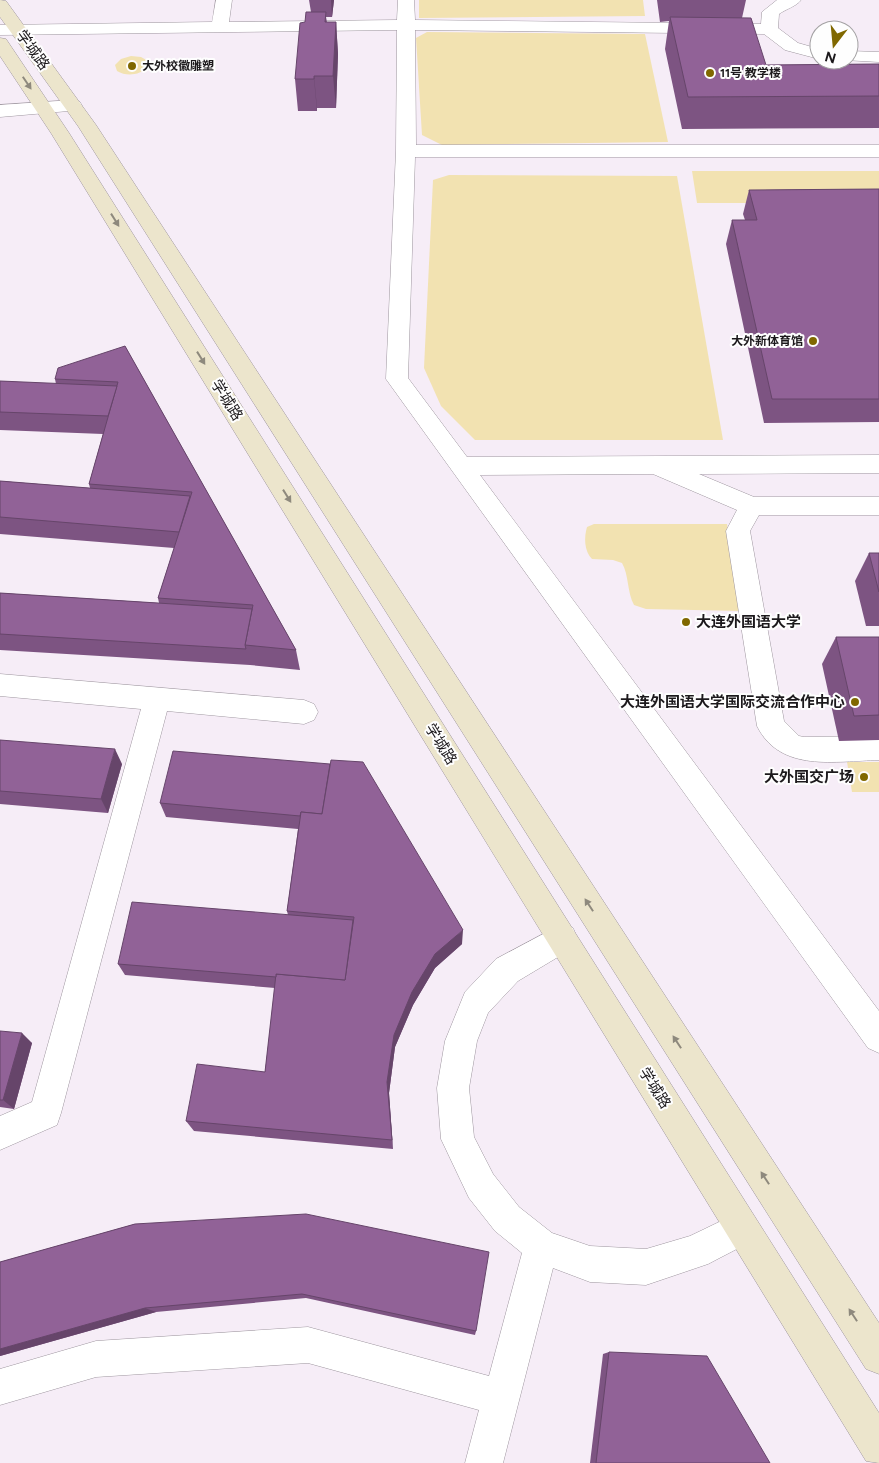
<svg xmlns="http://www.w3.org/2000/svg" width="879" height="1463" font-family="Figtree,'Noto Sans SC',sans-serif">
	<rect width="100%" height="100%" fill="#f6edf7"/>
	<g fill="#f2e2b1">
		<path d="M419 0H643L645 16 419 18Z"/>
		<path d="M427 32 645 34 668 142 442 145 422 135 416 38Z"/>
		<path d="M131 56 141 57 148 61V67C140 75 127 77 117 71L115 65 121 59Z"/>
		<path d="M692 171H879V203H697Z"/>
		<path d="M449 175 677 176 723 440H475L441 406 424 368 433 180Z"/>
		<path d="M594 524H727L741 611 646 609 634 605C627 592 629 575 622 563L613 560 592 559C584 551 584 537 587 527Z"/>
		<path d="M847 762H879V792H852Z"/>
	</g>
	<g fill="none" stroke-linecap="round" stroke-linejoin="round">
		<defs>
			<g id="street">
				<path d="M216 0H232L229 22 397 20 398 0H414L415 20 761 24 762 12 777 0H801C797 6 786 9 779 14L778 28 798 43 819 49V59L785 50 764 34 415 30 416 145H879V157H415L408 378 467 457 879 455V473L699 474 754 497H879V515H759L750 531 784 721 799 736 804 737 879 736V760C836 761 780 773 757 726L726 531 737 510 653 474 480 475 879 1011V1053L868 1048 386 379 396 151 397 30 0 35V25L212 22Z"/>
				<path d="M849 51 879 52V62L844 60H849Z"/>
				<path d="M73 100 80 102 82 106 80 110 0 117V105Z"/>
				<path d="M0 674 304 700 314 704 318 712 314 720 304 724 167 711 61 1113 57 1125 0 1150V1116L32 1102 141 709 0 696Z"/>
				<path d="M562 924 573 928 577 938 573 948 518 981 488 1013 477 1041 469 1088 474 1137 493 1174 519 1207 552 1233 590 1246 646 1249 690 1236 742 1211 754 1216 759 1228 754 1240 708 1264 646 1285 590 1282 553 1268 503 1463H465L479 1410 308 1363 96 1377 0 1405V1369L96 1341 308 1327 489 1376 522 1253 495 1231 469 1198 441 1139 437 1088 445 1041 465 992 496 959Z"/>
			</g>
			<g id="secondary">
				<path d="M0 0 6 1 96 125 879 1323V1374L866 1369 78 126 0 17Z"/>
				<path d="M0 38 6 39 69 133 879 1413V1463L866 1461 51 133 0 56Z"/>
			</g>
		</defs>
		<use href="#street" stroke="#9e969f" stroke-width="1"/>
		<use href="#secondary" stroke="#9e969f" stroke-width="1"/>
		<use href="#street" fill="#fff" fill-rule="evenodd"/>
		<use href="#secondary" fill="#ece5cc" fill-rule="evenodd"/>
	</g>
	<g fill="#7d5482">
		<path d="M309 0H334L332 17H326L327 22H336L338 54 336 108H317V111H298L295 79 305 22 311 12Z"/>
		<path d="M657 0H746L742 18 766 65 879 64V128L682 129 665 49 669 21 660 22Z"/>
		<path d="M879 189V422L764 423 726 244 732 220H745L743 214 749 190Z"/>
		<path d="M125 346 296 650 300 670 250 665 0 650V593L159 603 158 598 174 548 0 534V481L90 488 89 484 103 434 0 430V381L56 384 55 379Z"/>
		<path d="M869 553H879V626H866L855 581Z"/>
		<path d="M836 637H879V740L839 741 822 664Z"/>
		<path d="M0 740 122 764 108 813 0 804Z"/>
		<path d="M330 764 462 944 435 968 413 1005 395 1047 389 1093 393 1149 194 1131 186 1121 265 1072 275 988 125 975 118 964 288 915 287 911 298 829 166 817 160 803Z"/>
		<path d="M0 1031 32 1043 14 1109 0 1107Z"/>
		<path d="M135 1224 476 1331 475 1335 306 1298 156 1312 0 1356V1262Z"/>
		<path d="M609 1352 770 1463H590L603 1354Z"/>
	</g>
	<g fill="#66456a">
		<path d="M331 0H334L332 17Z"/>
		<path d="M336 22 338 54 336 108 333 76Z"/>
		<path d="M314 76 317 108V111L314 79Z"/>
		<path d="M115 749 122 764 108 813 101 799Z"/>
		<path d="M463 930 462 944 435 968 413 1005 395 1047 389 1093 393 1149 392 1140 387 1082 394 1035 412 992 435 954Z"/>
		<path d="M22 1033 32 1043 14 1109 3 1100Z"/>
		<path d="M145 1308 156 1312 0 1356V1349Z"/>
	</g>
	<g fill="#916297" stroke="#66456a">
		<path d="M306 12H326L325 22H336L333 76H314V79H295L300 23 305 22Z"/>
		<path d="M670 17 751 18 766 65 879 64V96L688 97Z"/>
		<path d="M879 189V399H772L732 220H757L749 190Z"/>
		<path d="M125 346 296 650 245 645 253 605 158 598 192 492 89 484 118 382 55 379 58 368Z"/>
		<path d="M0 381 117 386 108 416 0 412Z"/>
		<path d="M0 481 190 496 179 532 0 517Z"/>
		<path d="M869 553H879V592Z"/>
		<path d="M0 593 252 609 245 645 246 649 0 634Z"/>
		<path d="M836 637H879V715L854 716Z"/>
		<path d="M0 740 115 749 101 799 0 791Z"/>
		<path d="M173 751 330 764 322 814 301 812 300 816 160 803Z"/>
		<path d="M331 760 363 762 463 930 435 954 412 992 394 1035 387 1082 392 1140 186 1121 197 1064 265 1072 276 974 345 980 354 917 287 911 301 812 322 814Z"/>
		<path d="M132 902 353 920 345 980 276 974V977L118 964Z"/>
		<path d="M0 1031 22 1033 3 1100H0Z"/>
		<path d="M306 1214 489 1252 476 1331 302 1294 145 1308 0 1349V1262L135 1224Z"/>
		<path d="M609 1352 707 1356 770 1463H596Z"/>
	</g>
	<defs><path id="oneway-solid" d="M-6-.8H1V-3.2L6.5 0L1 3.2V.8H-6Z" transform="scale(1.25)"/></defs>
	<g fill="#8e897d">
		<use href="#oneway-solid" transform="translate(27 83) rotate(56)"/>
		<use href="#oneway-solid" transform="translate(115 220) rotate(58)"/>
		<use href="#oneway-solid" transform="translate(201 358) rotate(58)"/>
		<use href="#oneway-solid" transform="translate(287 496) rotate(58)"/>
		<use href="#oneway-solid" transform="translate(589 905) rotate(-123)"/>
		<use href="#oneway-solid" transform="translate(677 1042) rotate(-123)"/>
		<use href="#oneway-solid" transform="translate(765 1178) rotate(-123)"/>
		<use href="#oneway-solid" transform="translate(853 1315) rotate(-123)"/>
	</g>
	<g fill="#806800" stroke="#fefefe" stroke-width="2">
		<circle cx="132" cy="66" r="5"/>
		<circle cx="710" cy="73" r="5"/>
		<circle cx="813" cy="341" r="5"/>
		<circle cx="686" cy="622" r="5"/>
		<circle cx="855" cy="702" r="5"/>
		<circle cx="864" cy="777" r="5"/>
	</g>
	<g text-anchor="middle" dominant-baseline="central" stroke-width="4" stroke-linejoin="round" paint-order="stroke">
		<g font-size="12" font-weight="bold" fill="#1c191c" stroke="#fefefe" text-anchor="start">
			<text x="142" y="66">大外校徽雕塑</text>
			<text x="720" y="73">11号 教学楼</text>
			<text x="803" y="341" text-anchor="end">大外新体育馆</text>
		</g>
		<g font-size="15" fill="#1c191c" stroke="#fefefe">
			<text transform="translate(33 50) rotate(54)">学城路</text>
			<text transform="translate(227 400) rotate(58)">学城路</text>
			<text transform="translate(441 744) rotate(58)">学城路</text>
			<text transform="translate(655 1088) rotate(58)">学城路</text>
		</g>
		<g font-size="15" font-weight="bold" fill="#1c191c" stroke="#fefefe" text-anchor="end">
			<text x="696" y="622" text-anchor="start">大连外国语大学</text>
			<text x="845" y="702">大连外国语大学国际交流合作中心</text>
			<text x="854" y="777">大外国交广场</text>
		</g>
	</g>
	<g transform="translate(834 45) rotate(196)"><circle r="24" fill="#fefefe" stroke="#a4a2a4"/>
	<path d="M0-4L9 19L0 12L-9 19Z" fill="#806800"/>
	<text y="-8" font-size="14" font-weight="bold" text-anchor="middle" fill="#1c191c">N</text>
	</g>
</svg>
